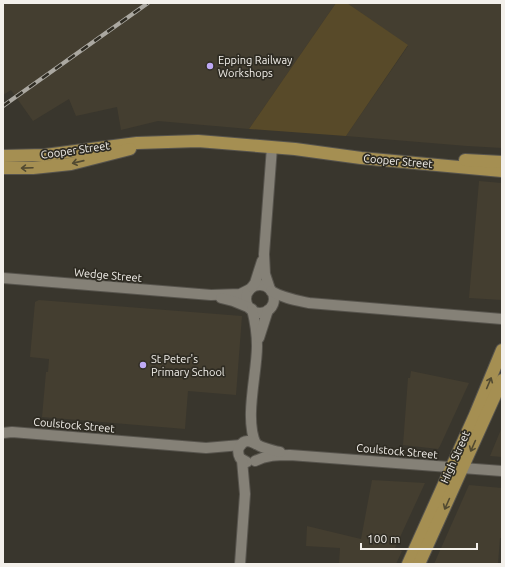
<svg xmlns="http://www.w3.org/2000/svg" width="505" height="567" font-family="Ubuntu,sans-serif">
	<rect width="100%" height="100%" fill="#39362d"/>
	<g fill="#443e30">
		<path d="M3 3H336L249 129 158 121 121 130 117 107 76 116 69 99 33 121 11 90 3 95Z"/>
		<path d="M347 3H502V148L467 146 346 136 408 46Z"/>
		<path d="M479 181 502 183V300L469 298Z"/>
		<path d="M39 300 242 316 236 395 188 391 185 429 42 417 46 372H48L49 359 30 357 35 302Z"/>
		<path d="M411 371 469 383 440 446 438 449 403 445 408 378H410Z"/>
		<path d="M502 427V457L490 456Z"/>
		<path d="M372 480 425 483 395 548 402 551 396 564H339L340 548 306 546 307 526 361 539Z"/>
		<path d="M469 485 502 488V538H500L498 564H434Z"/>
	</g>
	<path fill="#584a29" d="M336 3H347L408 45 346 136 249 129Z"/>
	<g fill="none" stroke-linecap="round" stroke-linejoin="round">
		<defs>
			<g id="minor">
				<path d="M3 278 211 295 240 294 250 289"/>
				<circle cx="260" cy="299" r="14"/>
				<path d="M252 287 255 283 262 261"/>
				<path d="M270 289 265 274 264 254 272 147"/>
				<path d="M271 291C283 298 295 300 309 303L502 319"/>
				<path d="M221 298 233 301 250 308"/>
				<path d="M252 309C255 321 257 334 257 346 257 374 244 419 256 444"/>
				<path d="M259 338 268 310"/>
				<path d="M3 433 12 432 206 448 241 445"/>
				<path d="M255 461C266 455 278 455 290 455L502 471"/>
				<path d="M247 462 240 458C238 454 237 450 240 446 246 436 255 444 262 447 268 449 274 451 280 452"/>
				<path d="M240 564 245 494 242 460"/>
			</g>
			<g id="major">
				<path d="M3 156 45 155 137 143 198 141 295 149 361 158 502 171"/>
				<path d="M465 160 502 162"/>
				<path d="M3 168H33L71 164 130 149"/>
				<path d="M408 564 475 415 502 350"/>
				<path d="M419 564 502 380"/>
			</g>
		</defs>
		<use href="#minor" stroke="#57544d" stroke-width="12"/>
		<use href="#major" stroke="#57544d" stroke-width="14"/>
		<use href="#minor" stroke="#858177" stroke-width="10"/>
		<use href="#major" stroke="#a58f52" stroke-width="12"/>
		<defs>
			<path id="rail" d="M3 106 148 3"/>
		</defs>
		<use href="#rail" stroke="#aba8a1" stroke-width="4"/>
		<use href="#rail" stroke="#2f2c23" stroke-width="2.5" stroke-dasharray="8" stroke-linecap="butt"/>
	</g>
	<defs><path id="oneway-shaft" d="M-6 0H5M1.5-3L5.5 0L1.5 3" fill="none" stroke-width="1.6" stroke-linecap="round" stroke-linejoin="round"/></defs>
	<g stroke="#524a31">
		<use href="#oneway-shaft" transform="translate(78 162) rotate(167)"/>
		<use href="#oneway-shaft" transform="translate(27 168) rotate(178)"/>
		<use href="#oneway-shaft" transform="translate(489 383) rotate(-67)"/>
		<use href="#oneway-shaft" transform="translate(473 446) rotate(114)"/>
		<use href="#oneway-shaft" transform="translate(447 504) rotate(114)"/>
	</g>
	<g fill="#bea9f5" stroke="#2f2c23" stroke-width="1.5">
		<circle cx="210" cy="66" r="4"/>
		<circle cx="143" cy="365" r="4"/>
	</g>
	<g text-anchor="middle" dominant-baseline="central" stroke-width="3.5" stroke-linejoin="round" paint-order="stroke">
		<g font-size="11" fill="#f3f0eb" stroke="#2f2c23" text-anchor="start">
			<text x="218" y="60">Epping Railway<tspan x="218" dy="13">Workshops</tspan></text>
			<text x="151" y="359">St Peter's<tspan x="151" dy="13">Primary School</tspan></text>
		</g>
		<g font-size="11" fill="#f3f0eb" stroke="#2f2c23">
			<text transform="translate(75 150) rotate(-8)">Cooper Street</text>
			<text transform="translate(398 161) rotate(5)">Cooper Street</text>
			<text transform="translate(108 275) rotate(5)">Wedge Street</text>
			<text transform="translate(74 425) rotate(5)">Coulstock Street</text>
			<text transform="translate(397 451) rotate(5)">Coulstock Street</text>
			<text transform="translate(455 457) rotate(-66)">High Street</text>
		</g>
	</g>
	<rect width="505" height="567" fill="none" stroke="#f3f0eb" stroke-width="8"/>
	<path d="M361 543v6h116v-6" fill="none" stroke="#f3f0eb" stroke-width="2"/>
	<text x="367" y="543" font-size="12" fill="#f3f0eb" stroke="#2f2c23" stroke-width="3" paint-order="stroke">100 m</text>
</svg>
